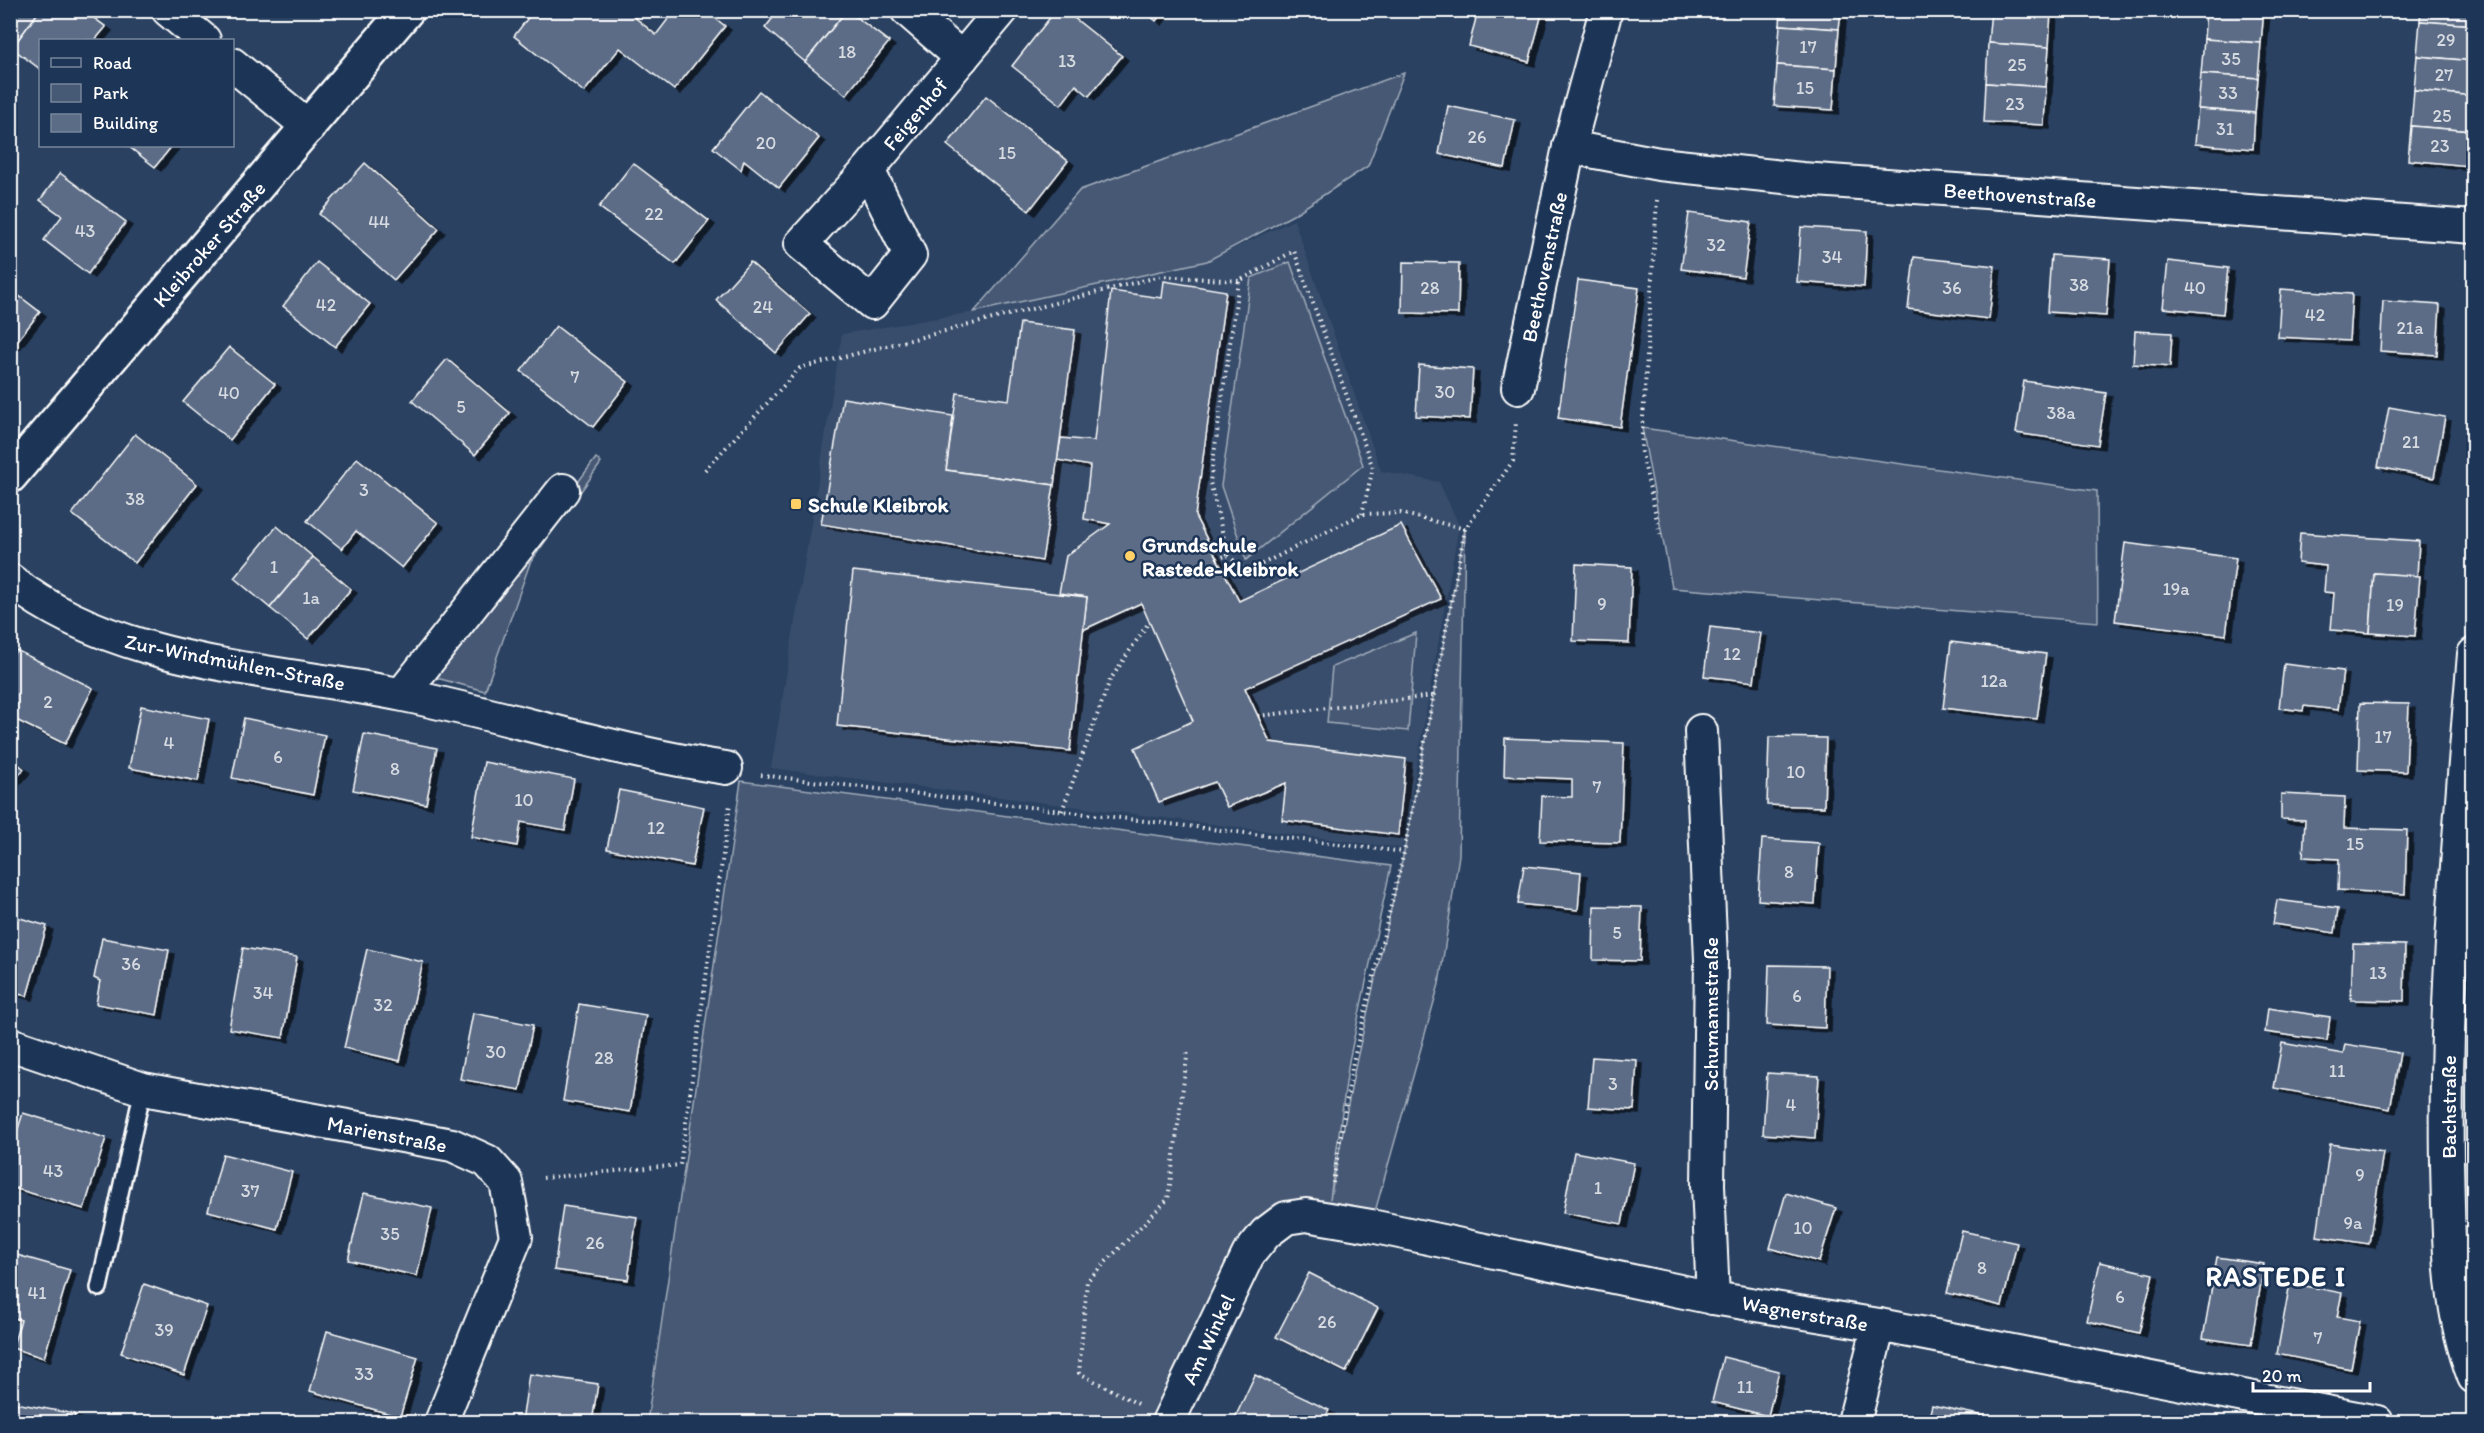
<svg xmlns="http://www.w3.org/2000/svg" width="2484" height="1433" font-family="Itim,sans-serif">
	<defs>
		<filter id="shadow"><feDropShadow dx="6" dy="4" stdDeviation="0" flood-color="#0009"/></filter>
	</defs>
	<rect width="100%" height="100%" fill="#2a4161"/>
	<filter id="ink" filterUnits="userSpaceOnUse"><feTurbulence type="fractalNoise" baseFrequency=".0167" numOctaves="2"/><feDisplacementMap in="SourceGraphic" scale="12" xChannelSelector="R" yChannelSelector="G"/><feConvolveMatrix kernelMatrix="1 2 1 2 8 2 1 2 1" color-interpolation-filters="sRGB"/></filter>
	<g filter="url(#ink)">
		<path fill="#394e6c" d="M1294 220 1381 471 1439 482 1459 525 1402 848 771 768 842 334 974 312 1207 261Z"/>
		<g fill="#465975" stroke="#a2acba" stroke-width="1.5">
			<path d="M1404 73 1368 166 1293 215 1207 261 974 312 1080 190Z"/>
			<path d="M1290 262 1363 465 1246 560 1221 486 1251 278Z"/>
			<path d="M1642 428 2097 491 2098 622 1672 588Z"/>
			<path d="M596 458 601 463 530 563 485 691 433 677Z"/>
			<path d="M1465 529 1459 855 1439 984 1371 1226 1286 1218 1168 1422H647L741 781 1391 866 1349 1061 1330 1199 1356 1063 1404 852Z"/>
			<path d="M1416 633 1408 731 1327 723 1332 667Z"/>
		</g>
		<g fill="#5b6c86" stroke="#fff" stroke-width="1.5" filter="url(#shadow)">
			<path d="M10 10H40L12 48 10 47Z"/>
			<path d="M40 10H83L106 27 95 40H40V69L12 48Z"/>
			<path d="M534 10H626L656 35 675 10H705L725 26 674 90 620 48 584 92 514 36Z"/>
			<path d="M779 10H847L805 62 765 28Z"/>
			<path d="M847 10 889 42 846 95 805 62Z"/>
			<path d="M1056 10H1064L1122 56 1089 96 1076 85 1061 105 1012 66Z"/>
			<path d="M1143 10H1164L1156 21Z"/>
			<path d="M1478 10H1543L1529 62 1469 46Z"/>
			<path d="M1781 10H1841L1839 29 1780 25Z"/>
			<path d="M1991 10H2051L2049 47 1988 43Z"/>
			<path d="M2206 10H2264L2261 43 2204 39Z"/>
			<path d="M2421 10H2474V25L2420 21Z"/>
			<path d="M2420 21 2474 25V61L2417 56Z"/>
			<path d="M1780 25 1839 29 1836 69 1777 65Z"/>
			<path d="M2204 39 2261 43 2258 78 2201 74Z"/>
			<path d="M1988 43 2049 47 2046 87 1986 83Z"/>
			<path d="M2417 56 2474 61V96L2414 90Z"/>
			<path d="M1777 65 1836 69 1833 110 1774 106Z"/>
			<path d="M2201 74 2258 78 2255 113 2198 109Z"/>
			<path d="M1986 83 2046 87 2044 125 1984 122Z"/>
			<path d="M2414 90 2474 96 2472 131 2411 126Z"/>
			<path d="M759 91 819 138 779 188 744 160 741 170 713 148Z"/>
			<path d="M986 96 1068 161 1029 211 947 145Z"/>
			<path d="M1448 106 1515 120 1505 168 1439 154Z"/>
			<path d="M2198 109 2255 113 2253 149 2195 144Z"/>
			<path d="M2411 126 2472 131 2469 166 2408 160Z"/>
			<path d="M128 146H172L155 167Z"/>
			<path d="M365 163 439 229 394 280 319 214Z"/>
			<path d="M633 163 709 221 675 264 599 207Z"/>
			<path d="M60 173 126 222 88 274 44 240 62 216 40 200Z"/>
			<path d="M1689 213 1751 222 1743 277 1681 269Z"/>
			<path d="M1801 227 1867 231 1864 287 1797 282Z"/>
			<path d="M2051 255 2110 259 2106 316 2047 312Z"/>
			<path d="M1914 257 1995 266 1989 319 1908 309Z"/>
			<path d="M2168 261 2228 268 2223 314 2163 308Z"/>
			<path d="M317 262 370 304 335 347 283 306Z"/>
			<path d="M750 262 810 314 776 353 716 300Z"/>
			<path d="M1403 262 1459 263 1458 314 1402 313Z"/>
			<path d="M1578 280 1639 288 1620 427 1558 418Z"/>
			<path d="M1164 281 1226 291 1195 516 1239 601 1401 525 1441 599 1245 688 1270 742 1406 759 1398 835 1282 820 1286 783 1227 807 1215 782 1159 802 1135 748 1193 721 1141 603 1083 630 1087 597 1059 593 1066 556 1110 524 1084 519 1090 466 1057 460 1061 438 1094 441 1111 291 1162 298Z"/>
			<path d="M10 289 40 312 10 350Z"/>
			<path d="M2281 289 2352 294 2349 341 2278 337Z"/>
			<path d="M2383 301 2440 305 2437 355 2380 351Z"/>
			<path d="M1020 323 1075 330 1054 485 946 470 957 393 1009 400Z"/>
			<path d="M556 326 628 382 593 427 521 371Z"/>
			<path d="M2135 331 2172 333 2170 367 2133 364Z"/>
			<path d="M229 347 275 384 230 440 183 402Z"/>
			<path d="M447 359 510 413 475 455 412 401Z"/>
			<path d="M1419 365 1473 369 1470 419 1416 416Z"/>
			<path d="M2024 381 2106 393 2098 445 2016 433Z"/>
			<path d="M843 398 953 416 946 470 1054 485 1042 561 821 524Z"/>
			<path d="M2389 407 2445 417 2434 478 2378 467Z"/>
			<path d="M135 434 197 484 135 563 72 514Z"/>
			<path d="M357 458 438 523 402 568 356 531 342 549 307 521Z"/>
			<path d="M277 526 313 557 270 608 234 578Z"/>
			<path d="M2300 533 2419 541 2417 576 2374 573 2370 633 2331 630 2334 593 2324 592 2326 566 2298 563Z"/>
			<path d="M2125 543 2236 558 2226 635 2115 621Z"/>
			<path d="M313 557 351 589 308 639 270 608Z"/>
			<path d="M1576 564 1632 567 1629 643 1573 641Z"/>
			<path d="M853 571 1087 597 1070 751 837 726Z"/>
			<path d="M2374 573 2420 576 2415 636 2370 633Z"/>
			<path d="M1710 627 1761 633 1754 682 1704 676Z"/>
			<path d="M1951 642 2046 654 2037 719 1943 708Z"/>
			<path d="M16 650 93 688 65 744 10 717V661Z"/>
			<path d="M2284 664 2343 671 2338 710 2304 706 2303 711 2279 708Z"/>
			<path d="M2360 703 2409 704 2406 772 2358 770Z"/>
			<path d="M141 706 209 719 198 781 129 768Z"/>
			<path d="M244 718 325 735 313 795 232 778Z"/>
			<path d="M364 734 437 748 426 804 353 790Z"/>
			<path d="M1769 737 1826 738 1824 807 1767 805Z"/>
			<path d="M1505 738 1624 743 1620 843 1540 841 1542 796 1572 797V779L1504 776Z"/>
			<path d="M10 757 24 769 10 785Z"/>
			<path d="M484 762 574 779 565 830 521 822 517 846 471 837Z"/>
			<path d="M619 790 704 807 692 866 607 849Z"/>
			<path d="M2281 794 2345 797 2344 828 2407 830 2405 894 2338 890 2339 859 2303 857 2305 820 2281 819Z"/>
			<path d="M1762 839 1819 843 1815 904 1758 900Z"/>
			<path d="M1524 866 1581 872 1578 910 1518 904Z"/>
			<path d="M2277 900 2338 908 2335 933 2273 924Z"/>
			<path d="M1594 906 1642 907 1640 961 1593 960Z"/>
			<path d="M10 915 47 926 27 996 10 992Z"/>
			<path d="M102 938 169 950 157 1015 96 1004 100 981 94 978Z"/>
			<path d="M2353 944 2405 945 2404 1001 2351 1000Z"/>
			<path d="M243 948 297 957 283 1038 229 1029Z"/>
			<path d="M367 949 423 962 400 1061 344 1048Z"/>
			<path d="M1769 965 1827 966 1825 1028 1767 1025Z"/>
			<path d="M579 1004 646 1015 630 1112 563 1101Z"/>
			<path d="M2268 1008 2330 1017 2327 1041 2265 1032Z"/>
			<path d="M473 1013 533 1025 520 1090 460 1079Z"/>
			<path d="M2282 1043 2343 1054 2345 1044 2400 1053 2390 1109 2274 1088Z"/>
			<path d="M1592 1057 1637 1060 1634 1110 1588 1107Z"/>
			<path d="M1767 1073 1819 1076 1815 1138 1763 1134Z"/>
			<path d="M23 1113 106 1138 84 1209 10 1187V1154Z"/>
			<path d="M2330 1144 2383 1152 2369 1244 2317 1236Z"/>
			<path d="M1574 1152 1634 1163 1622 1224 1563 1213Z"/>
			<path d="M223 1154 292 1172 277 1229 208 1211Z"/>
			<path d="M364 1193 432 1208 417 1276 348 1260Z"/>
			<path d="M1786 1193 1836 1208 1819 1262 1770 1248Z"/>
			<path d="M563 1206 637 1217 628 1280 554 1270Z"/>
			<path d="M1962 1231 2017 1243 2002 1306 1947 1293Z"/>
			<path d="M10 1253 70 1270 44 1358 12 1348 21 1320 10 1317Z"/>
			<path d="M2217 1257 2264 1264 2251 1345 2203 1338Z"/>
			<path d="M2100 1262 2153 1274 2139 1333 2087 1321Z"/>
			<path d="M1309 1273 1378 1308 1346 1372 1276 1337Z"/>
			<path d="M2290 1283 2342 1293 2337 1317 2360 1321 2351 1369 2277 1354Z"/>
			<path d="M144 1284 207 1306 184 1375 121 1353Z"/>
			<path d="M327 1331 418 1357 400 1417 310 1391Z"/>
			<path d="M1723 1357 1779 1371 1768 1416 1712 1402Z"/>
			<path d="M529 1374 598 1384 592 1422H522Z"/>
			<path d="M1255 1375 1329 1410 1323 1422H1233Z"/>
			<path d="M10 1402 75 1414 73 1422H10Z"/>
			<path d="M1932 1405 1989 1417 1988 1422H1928Z"/>
		</g>
		<g fill="none" stroke-linecap="round" stroke-linejoin="round">
			<defs>
				<path id="service" d="M99 1288 143 1089"/>
				<g id="minor">
					<path d="M168 10 204 40"/>
					<path d="M907 10 962 58"/>
					<path d="M1606 10 1569 147 1659 164 1802 179 2474 227"/>
					<path d="M232 64 309 127"/>
					<path d="M868 170 910 255 872 303 801 244 868 170 1002 10"/>
					<path d="M1518 388 1569 147"/>
					<path d="M10 580C117 666 273 668 403 695 511 717 616 752 726 768"/>
					<path d="M2474 654C2460 823 2444 992 2447 1162 2449 1236 2447 1307 2474 1377"/>
					<path d="M402 694 563 490"/>
					<path d="M1701 731 1711 960 1708 1185 1713 1298"/>
					<path d="M10 1044 143 1089 452 1145 487 1161 506 1182 516 1237 441 1422"/>
					<path d="M1168 1422 1248 1255 1266 1233 1286 1218 1306 1215 1371 1226 1713 1298 1879 1325 2377 1422"/>
					<path d="M1854 1422 1879 1325"/>
				</g>
				<path id="tertiary" d="M10 476 407 10"/>
			</defs>
			<use href="#service" stroke="#fff" stroke-width="20"/>
			<use href="#minor" stroke="#fff" stroke-width="36"/>
			<use href="#tertiary" stroke="#fff" stroke-width="38"/>
			<g stroke="#fff" stroke-width="4" stroke-dasharray="1.5 4.5" stroke-linecap="butt">
				<path d="M1657 200 1641 449 1661 538"/>
				<path d="M705 470 800 368 1161 276 1239 281"/>
				<path d="M1228 555 1210 482 1239 281 1294 251 1373 468 1362 514"/>
				<path d="M1217 559 1228 555 1246 572 1362 514 1400 513 1465 529"/>
				<path d="M1258 716 1433 696"/>
				<path d="M761 775 1404 852"/>
				<path d="M1062 811 1110 680 1149 622"/>
				<path d="M543 1178 680 1165 730 804"/>
				<path d="M1333 1183 1353 1062 1404 852 1465 529 1513 461 1516 422"/>
				<path d="M1138 1404 1079 1373 1087 1281 1168 1199 1188 1050"/>
			</g>
			<use href="#service" stroke="#1d3557" stroke-width="15"/>
			<use href="#minor" stroke="#1d3557" stroke-width="32"/>
			<use href="#tertiary" stroke="#1d3557" stroke-width="33"/>
		</g>
	</g>
	<g fill="#ffd166" stroke="#1d3557" stroke-width="2">
		<rect x="790" y="498" width="12" height="12" rx="3"/>
		<circle cx="1130" cy="556" r="6"/>
	</g>
	<g text-anchor="middle" dominant-baseline="central" stroke-width="5" stroke-linejoin="round" paint-order="stroke">
		<g font-size="18" fill="#d6dae1">
			<text x="2446" y="40">29</text>
			<text x="1808" y="47">17</text>
			<text x="847" y="52">18</text>
			<text x="2231" y="59">35</text>
			<text x="1067" y="61">13</text>
			<text x="2017" y="65">25</text>
			<text x="2444" y="75">27</text>
			<text x="1805" y="88">15</text>
			<text x="2228" y="93">33</text>
			<text x="2015" y="104">23</text>
			<text x="2442" y="116">25</text>
			<text x="2225" y="129">31</text>
			<text x="1477" y="137">26</text>
			<text x="766" y="143">20</text>
			<text x="2440" y="146">23</text>
			<text x="1007" y="153">15</text>
			<text x="654" y="214">22</text>
			<text x="379" y="222">44</text>
			<text x="85" y="231">43</text>
			<text x="1716" y="245">32</text>
			<text x="1832" y="257">34</text>
			<text x="2079" y="285">38</text>
			<text x="1430" y="288">28</text>
			<text x="1952" y="288">36</text>
			<text x="2195" y="288">40</text>
			<text x="326" y="305">42</text>
			<text x="763" y="307">24</text>
			<text x="2315" y="315">42</text>
			<text x="2410" y="328">21a</text>
			<text x="575" y="377">7</text>
			<text x="1445" y="392">30</text>
			<text x="229" y="393">40</text>
			<text x="461" y="407">5</text>
			<text x="2061" y="413">38a</text>
			<text x="2411" y="442">21</text>
			<text x="364" y="490">3</text>
			<text x="135" y="499">38</text>
			<text x="274" y="567">1</text>
			<text x="2176" y="589">19a</text>
			<text x="311" y="598">1a</text>
			<text x="1602" y="604">9</text>
			<text x="2395" y="605">19</text>
			<text x="1732" y="654">12</text>
			<text x="1994" y="681">12a</text>
			<text x="48" y="702">2</text>
			<text x="2383" y="737">17</text>
			<text x="169" y="743">4</text>
			<text x="278" y="757">6</text>
			<text x="395" y="769">8</text>
			<text x="1796" y="772">10</text>
			<text x="1597" y="787">7</text>
			<text x="524" y="800">10</text>
			<text x="656" y="828">12</text>
			<text x="2355" y="844">15</text>
			<text x="1789" y="872">8</text>
			<text x="1617" y="933">5</text>
			<text x="131" y="964">36</text>
			<text x="2378" y="973">13</text>
			<text x="263" y="993">34</text>
			<text x="1797" y="996">6</text>
			<text x="383" y="1005">32</text>
			<text x="496" y="1052">30</text>
			<text x="604" y="1058">28</text>
			<text x="2337" y="1071">11</text>
			<text x="1613" y="1084">3</text>
			<text x="1791" y="1105">4</text>
			<text x="53" y="1171">43</text>
			<text x="2360" y="1175">9</text>
			<text x="1598" y="1188">1</text>
			<text x="250" y="1191">37</text>
			<text x="2353" y="1223">9a</text>
			<text x="1803" y="1228">10</text>
			<text x="390" y="1234">35</text>
			<text x="595" y="1243">26</text>
			<text x="1982" y="1268">8</text>
			<text x="37" y="1293">41</text>
			<text x="2120" y="1297">6</text>
			<text x="1327" y="1322">26</text>
			<text x="164" y="1330">39</text>
			<text x="2318" y="1338">7</text>
			<text x="364" y="1374">33</text>
			<text x="1745" y="1387">11</text>
		</g>
		<g font-size="21" fill="#fff" stroke="#1d3557">
			<text transform="translate(915 114) rotate(-50)">Feigenhof</text>
			<text transform="translate(2020 195) rotate(4)">Beethovenstraße</text>
			<text transform="translate(209 244) rotate(-49)">Kleibroker Straße</text>
			<text transform="translate(1544 267) rotate(-78)">Beethovenstraße</text>
			<text transform="translate(235 662) rotate(11)">Zur-Windmühlen-Straße</text>
			<text transform="translate(1710 1014) rotate(-90)">Schumannstraße</text>
			<text transform="translate(2448 1107) rotate(-90)">Bachstraße</text>
			<text transform="translate(387 1134) rotate(11)">Marienstraße</text>
			<text transform="translate(1805 1313) rotate(10)">Wagnerstraße</text>
			<text transform="translate(1208 1339) rotate(-65)">Am Winkel</text>
		</g>
		<g font-size="21" font-weight="bold" fill="#fff" stroke="#1d3557" text-anchor="start">
			<text x="808" y="504">Schule Kleibrok</text>
			<text x="1142" y="544">Grundschule<tspan x="1142" dy="24">Rastede-Kleibrok</tspan></text>
		</g>
		<g font-size="27" font-weight="bold" letter-spacing="1.5" fill="#fff" stroke="#1d3557">
			<text x="2276" y="1276">RASTEDE I</text>
		</g>
	</g>
	<rect width="2484" height="1433" fill="none" stroke="#1d3557" stroke-width="36"/>
	<rect x="18" y="18" width="2448" height="1397" fill="none" stroke="#fff" stroke-width="2" filter="url(#ink)"/>
	<rect x="39" y="39" width="195" height="108" fill="#1d3557" stroke="#77869a" stroke-width="1.5"/>
	<rect x="51" y="58" width="30" height="9" fill="#1d3557" stroke="#77869a" stroke-width="1.5"/>
	<text x="93" y="69" font-size="18" fill="#ffffff">Road</text>
	<rect x="51" y="84" width="30" height="18" fill="#465975" stroke="#77869a" stroke-width="1.5"/>
	<text x="93" y="99" font-size="18" fill="#ffffff">Park</text>
	<rect x="51" y="114" width="30" height="18" fill="#5b6c86" stroke="#77869a" stroke-width="1.5"/>
	<text x="93" y="129" font-size="18" fill="#ffffff">Building</text>
	<path d="M2253 1382v9h117v-9" fill="none" stroke="#ffffff" stroke-width="3"/>
	<text x="2262" y="1382" font-size="18" fill="#ffffff" stroke="#1d3557" stroke-width="4.5" paint-order="stroke">20 m</text>
</svg>
